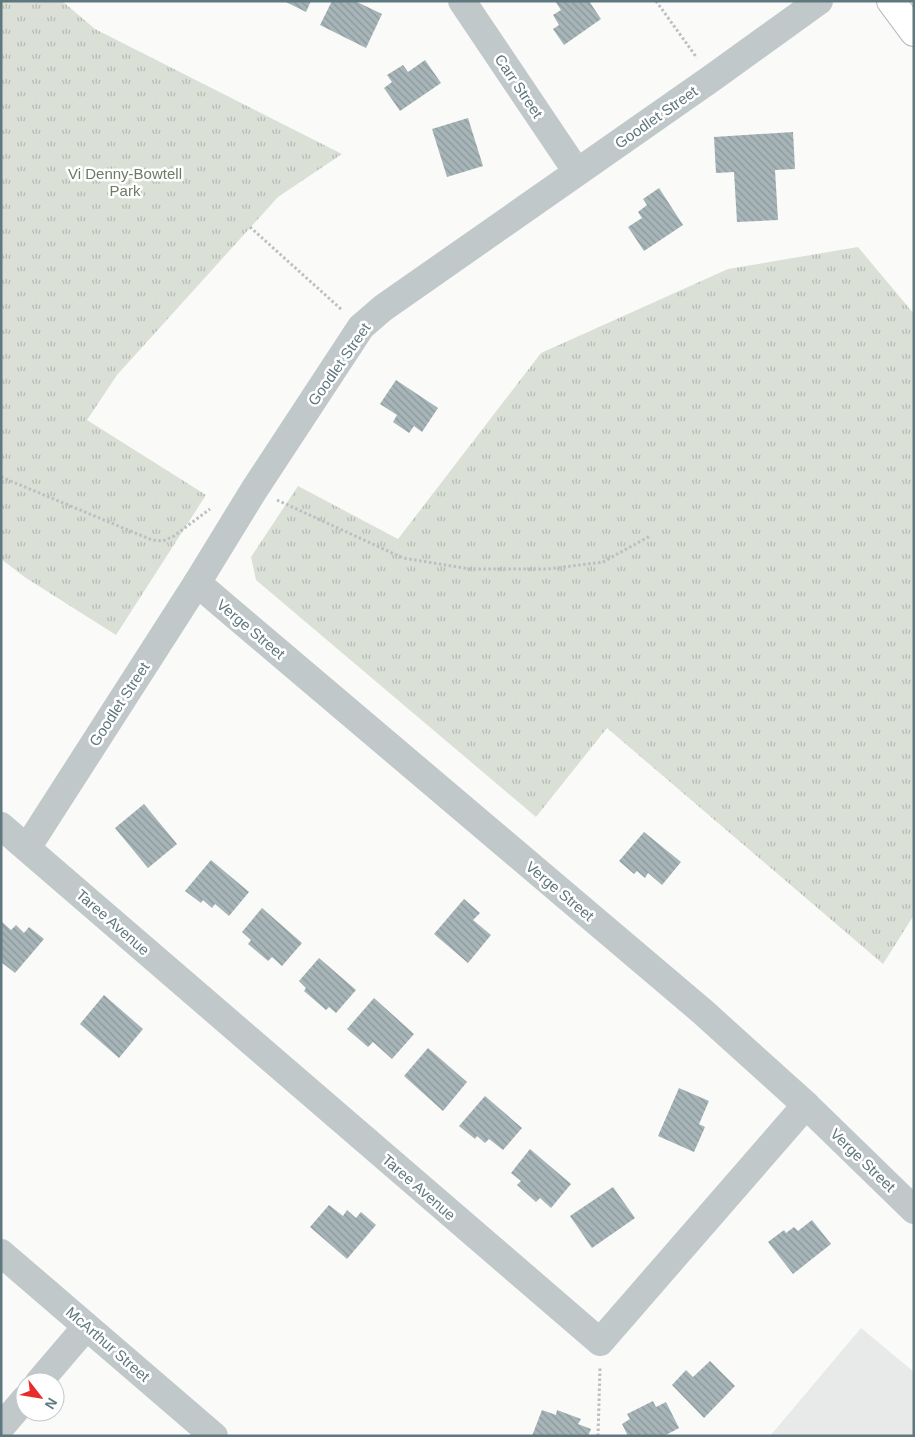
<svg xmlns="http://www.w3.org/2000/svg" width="915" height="1437" font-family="Arial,sans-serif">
	<defs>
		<pattern id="park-tufts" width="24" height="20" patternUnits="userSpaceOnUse" patternTransform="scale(1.25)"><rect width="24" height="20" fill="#dbe0d7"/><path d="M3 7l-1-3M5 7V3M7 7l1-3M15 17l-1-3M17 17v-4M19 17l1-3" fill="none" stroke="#b5bab4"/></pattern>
		<pattern id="building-back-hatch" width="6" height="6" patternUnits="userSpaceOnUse" patternTransform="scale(1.25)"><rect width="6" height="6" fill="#a7b5b8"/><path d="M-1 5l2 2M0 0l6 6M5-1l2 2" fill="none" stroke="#8b989b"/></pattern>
	</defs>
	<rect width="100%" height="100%" fill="#fafaf8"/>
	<path fill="#e8eae9" d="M861 1328 914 1372V1436H770Z"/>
	<g fill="url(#park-tufts)">
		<path d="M1 1H62L95 29 342 154 278 197 117 375 87 420 206 495 116 635 26 578 1 559Z"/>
		<path d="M858 247 914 314V915L883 964 607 728 536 817 256 580 251 557 298 486 398 539 541 353 728 269Z"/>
	</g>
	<g fill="url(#building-back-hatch)">
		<path d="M284 1H311L306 12Z"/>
		<path d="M332 1H355L382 14 366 48 320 25Z"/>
		<path d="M555 1H589L601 19 564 45 553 29 559 25 553 15 561 10Z"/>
		<path d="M425 60 441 83 400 111 384 88 392 82 387 75 403 65 408 72Z"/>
		<path d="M468 118 483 166 447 177 432 129Z"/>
		<path d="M793 132 795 169 775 170 778 220 737 222 734 172 716 173 714 137Z"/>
		<path d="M659 188 683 225 644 251 628 227 642 218 638 212 647 205 643 199Z"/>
		<path d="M396 380 438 408 422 432 414 426 409 433 393 422 397 415 380 404Z"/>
		<path d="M144 804 177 844 148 868 115 828Z"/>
		<path d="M644 832 681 862 662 885 648 873 645 878 637 871 634 874 619 861Z"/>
		<path d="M211 860 249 892 229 916 215 904 212 908 203 900 201 903 185 891Z"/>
		<path d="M464 899 480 913 473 920 491 935 468 963 434 934Z"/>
		<path d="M262 908 302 943 282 966 272 957 268 961 248 944 251 940 242 932Z"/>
		<path d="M1 921 11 930 16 925 24 933 29 927 44 939 15 973 1 962Z"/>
		<path d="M319 958 356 990 336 1013 329 1007 326 1010 304 991 306 988 299 981Z"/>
		<path d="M104 995 143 1029 119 1058 80 1024Z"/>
		<path d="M374 998 414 1034 392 1059 373 1042 368 1047 347 1029Z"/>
		<path d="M428 1048 467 1082 443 1111 404 1076Z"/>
		<path d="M679 1088 709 1101 699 1124 705 1127 694 1152 658 1136Z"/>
		<path d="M485 1096 522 1128 503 1150 489 1139 485 1143 477 1136 475 1139 459 1126Z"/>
		<path d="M530 1149 571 1184 551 1208 540 1198 536 1202 517 1185 521 1181 511 1173Z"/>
		<path d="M613 1187 635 1218 592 1248 570 1216Z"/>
		<path d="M329 1205 343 1216 347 1210 356 1218 361 1212 376 1225 347 1259 310 1227Z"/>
		<path d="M812 1220 831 1244 793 1274 768 1242 784 1230 786 1233 794 1227 798 1231Z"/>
		<path d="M710 1361 735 1386 704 1418 672 1385 686 1370 693 1377Z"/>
		<path d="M653 1401 656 1407 666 1402 679 1428 664 1436H628L622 1424 630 1419 627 1414Z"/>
		<path d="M542 1410 556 1415 557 1410 581 1419 578 1424 591 1429 588 1436H532Z"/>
	</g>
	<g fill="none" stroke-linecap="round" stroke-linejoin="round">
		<defs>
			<path id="major" d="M891 1 914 32"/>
		</defs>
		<use href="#major" stroke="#b4bcbe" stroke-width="30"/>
		<g stroke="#bbc0c2" stroke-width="3" stroke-dasharray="2.5 2.5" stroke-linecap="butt">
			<path d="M656 1 697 58"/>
			<path d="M250 227 342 310"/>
			<path d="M1 477 152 540 163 541 174 536 210 509"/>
			<path d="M277 500 403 558 470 569H548L603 562 650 536"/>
			<path d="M598 1436 600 1368"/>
		</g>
		<g stroke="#c1c8ca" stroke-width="28">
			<path d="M462 1 577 172"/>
			<path d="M197 583 703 1012 806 1105 914 1210"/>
			<path d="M1 826 600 1342 806 1105"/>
			<path d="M27 848 197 583 254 490 361 327 383 308 712 78 819 1"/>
			<path d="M1 1253 214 1436"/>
			<path d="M39 1382 86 1327"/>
			<path d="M1 1427 25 1399"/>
		</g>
		<use href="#major" stroke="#fff" stroke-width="28"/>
	</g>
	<g text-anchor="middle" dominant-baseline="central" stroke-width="5" stroke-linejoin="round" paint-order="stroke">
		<g font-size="15" fill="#5f777e" stroke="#fff">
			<text transform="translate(519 86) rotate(56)">Carr Street</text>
			<text transform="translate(656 117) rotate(-35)">Goodlet Street</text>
			<text transform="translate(339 364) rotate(-55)">Goodlet Street</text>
			<text transform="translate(251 629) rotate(40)">Verge Street</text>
			<text transform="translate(119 704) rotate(-57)">Goodlet Street</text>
			<text transform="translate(560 891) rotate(40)">Verge Street</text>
			<text transform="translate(113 922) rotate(41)">Taree Avenue</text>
			<text transform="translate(863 1160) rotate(44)">Verge Street</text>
			<text transform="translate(419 1187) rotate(41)">Taree Avenue</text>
			<text transform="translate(108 1344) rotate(41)">McArthur Street</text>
		</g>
		<g font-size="15" fill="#6d7b63" stroke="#fff">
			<text x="125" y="173">Vi Denny-Bowtell<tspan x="125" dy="17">Park</tspan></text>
		</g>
	</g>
	<rect width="915" height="1437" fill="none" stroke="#5f777e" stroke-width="5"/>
	<g transform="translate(40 1397) rotate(121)"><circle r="24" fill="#ffffff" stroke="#bfc9cb"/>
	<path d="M0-4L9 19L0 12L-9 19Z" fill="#e92c29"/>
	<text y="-8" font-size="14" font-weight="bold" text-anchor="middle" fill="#5f777e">N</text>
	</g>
</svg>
